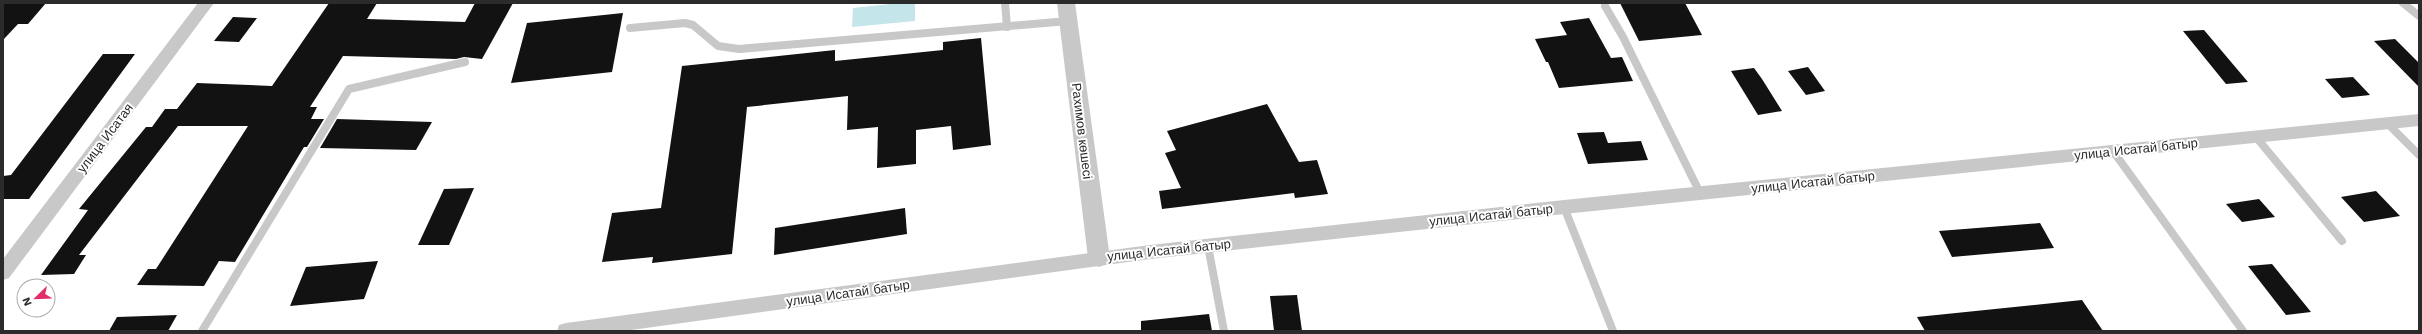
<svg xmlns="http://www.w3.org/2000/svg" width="2422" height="334" font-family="'Work Sans',sans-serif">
	<rect width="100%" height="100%" fill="#fff"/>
	<path fill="#c4e5ea" d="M900 3H915V21L852 27 853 8Z"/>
	<g fill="#121212">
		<path d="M3 3H46L28 24H18L3 40Z"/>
		<path d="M329 3H377L367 19 465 22 475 3H513L482 59 464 57 456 59 343 56 310 107H317L311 119H324L307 147H304L235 262 219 261 204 286 137 285 148 269H156L248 126H178L79 255H86L74 274 41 275 88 210 79 209 146 127H152L165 109H177L197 83 272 86Z"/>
		<path d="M1620 3H1685L1702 35 1639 41Z"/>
		<path d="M623 13 612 72 511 83 527 23Z"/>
		<path d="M233 17 257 18 239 42 214 41Z"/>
		<path d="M1589 18 1611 58 1622 57 1633 81 1559 88 1548 62H1546L1535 39 1567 35 1560 22Z"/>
		<path d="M2204 30 2248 82 2226 84 2183 31Z"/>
		<path d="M981 38 991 145 953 150 951 126 916 130V164L877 168 878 127 847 130 848 96 747 107 732 254 652 263 653 257 602 262 612 213 661 208 682 66 835 50V61L943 50V42Z"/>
		<path d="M2395 39 2419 63V87L2374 41Z"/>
		<path d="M103 54H135L29 199H3V176L11 175Z"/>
		<path d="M1808 67 1825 91 1806 95 1788 71Z"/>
		<path d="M1754 68 1762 79 1782 111 1758 115 1731 71Z"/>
		<path d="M2353 77 2370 95 2342 98 2325 79Z"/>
		<path d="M1267 104 1299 162 1317 160 1328 194 1295 198 1294 193 1162 209 1159 191 1181 188 1165 153 1176 150 1167 131Z"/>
		<path d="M337 119 432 122 416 150 320 148Z"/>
		<path d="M1604 132 1608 143 1641 141 1648 160 1588 164 1577 133Z"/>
		<path d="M474 188 449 245H418L444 189Z"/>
		<path d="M2376 191 2400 216 2364 222 2341 197Z"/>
		<path d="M2259 199 2275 217 2242 222 2226 204Z"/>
		<path d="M905 208 907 234 774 255 775 228Z"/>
		<path d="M2040 223 2054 248 1952 257 1939 231Z"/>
		<path d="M378 261 364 299 290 306 306 267Z"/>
		<path d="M2272 264 2311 312 2286 315 2248 266Z"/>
		<path d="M1297 295 1302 331H1274L1270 296Z"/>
		<path d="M2082 300 2103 331H1925L1917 317Z"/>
		<path d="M1209 314 1212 331H1141V321Z"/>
		<path d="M177 315 168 331H109L117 317Z"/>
	</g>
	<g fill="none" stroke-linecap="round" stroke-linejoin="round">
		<g stroke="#c8c8c8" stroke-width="8">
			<path d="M1005 3 1007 27"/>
			<path d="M2403 3 2419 16"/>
			<path d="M1605 6 1623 37 1700 193"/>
			<path d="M630 28 685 23 693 25 718 46 739 49 1068 21"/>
			<path d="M2388 124 2419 155"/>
			<path d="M2256 137 2342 241"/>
			<path d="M2113 151 2243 331"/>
			<path d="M1564 207 1613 331"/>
			<path d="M1208 246 1224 331"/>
			<path d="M202 331 349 89 465 62"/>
		</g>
		<g fill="#c8c8c8" fill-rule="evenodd">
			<path d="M198 3H214L9 278 3 280V259Z"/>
			<path d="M2419 114V126L1564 214 1150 259 624 331H557L559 325 566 323 1150 245 1564 200Z"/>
		</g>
		<path fill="#c8c8c8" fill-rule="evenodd" d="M1057 3H1075L1110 258 1107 264 1099 267 1091 264 1088 258Z"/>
	</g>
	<g text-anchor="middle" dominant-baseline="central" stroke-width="4" stroke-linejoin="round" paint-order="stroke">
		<g font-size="13" fill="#2b2b2b" stroke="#fff">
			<text transform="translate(1082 131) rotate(83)">Рахимов көшесі</text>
			<text transform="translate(105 138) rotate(-53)">улица Исатая</text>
			<text transform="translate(2136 149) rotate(-6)">улица Исатай батыр</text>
			<text transform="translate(1813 182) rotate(-6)">улица Исатай батыр</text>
			<text transform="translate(1491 215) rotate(-6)">улица Исатай батыр</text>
			<text transform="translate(1169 250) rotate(-6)">улица Исатай батыр</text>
			<text transform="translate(848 293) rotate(-8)">улица Исатай батыр</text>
		</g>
	</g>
	<rect width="2422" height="334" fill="none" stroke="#2b2b2b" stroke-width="8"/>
	<g transform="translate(36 298) rotate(247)"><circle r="19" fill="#ffffff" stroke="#aaaaaa"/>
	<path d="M0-3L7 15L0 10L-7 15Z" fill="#e42c67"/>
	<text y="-6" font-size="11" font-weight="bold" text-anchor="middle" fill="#2b2b2b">N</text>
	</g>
</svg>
